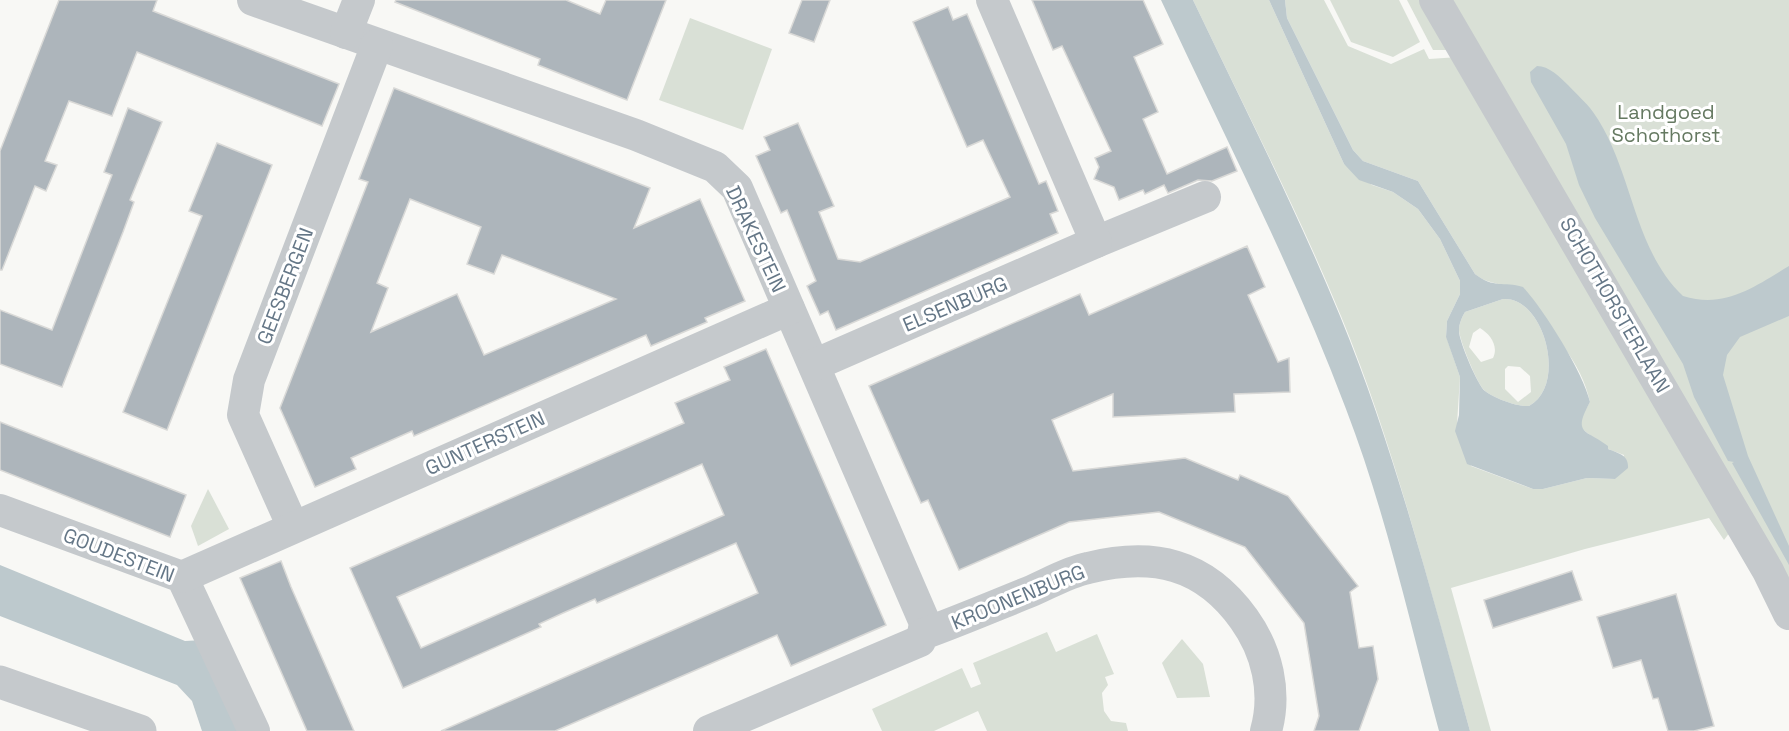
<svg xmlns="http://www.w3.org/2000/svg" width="1789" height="731" font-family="'Space Grotesk',sans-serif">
	<rect width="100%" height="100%" fill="#f8f8f5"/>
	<g fill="#d9e0d6" fill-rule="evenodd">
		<path d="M1193 0H1269L1344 164 1372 185 1393 192 1418 209 1440 239 1460 281V294L1447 321 1446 336 1460 377 1457 424 1471 466 1533 489H1543L1587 478 1615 479 1624 455 1608 449 1581 428V417L1590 402C1581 360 1551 330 1521 302 1516 297 1509 289 1503 286 1492 281 1486 283 1475 274L1418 181 1363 161 1353 150 1287 18 1285 0H1324L1348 46 1391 64 1424 49 1429 59 1459 57 1730 532 1724 540 1709 518 1585 549 1451 588 1491 731H1470C1430 592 1396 450 1341 316 1297 209 1243 105 1193 0Z"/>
		<path d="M1330 0H1399L1420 42 1393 57 1351 42Z"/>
		<path d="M1407 0H1424L1455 50H1433Z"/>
		<path d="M1448 0H1789V610Z"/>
		<path d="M690 18 772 49 743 130 659 100Z"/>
		<path d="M1503 299C1544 296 1568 385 1529 406 1517 407 1494 398 1485 391 1478 386 1459 339 1459 330 1459 324 1462 317 1465 312ZM1480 328C1490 334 1499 346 1493 358L1481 362 1469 347 1473 333ZM1508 366 1520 367 1530 376 1531 392 1518 402 1505 389V369Z"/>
		<path d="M208 489 229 529 198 546 191 526Z"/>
		<path d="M1047 632 1056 652 1097 634 1114 674 1105 677 1108 685 1102 693 1104 711 1111 721 1126 723 1128 731H987L978 711 934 731H882L872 709 962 668 971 688 981 684 973 663Z"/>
		<path d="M1182 639 1203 664 1210 697 1177 698 1162 663Z"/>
	</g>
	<g fill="#bdc9cd" fill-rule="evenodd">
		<path d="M1161 0H1193C1243 105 1296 209 1340 316 1395 450 1431 592 1470 731H1439C1410 624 1386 513 1346 409 1293 268 1224 136 1161 0Z"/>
		<path d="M1269 0H1285L1287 18 1353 150 1363 161 1418 181 1475 274C1494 289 1503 281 1523 287 1544 310 1583 372 1590 402 1572 435 1586 429 1608 446V449C1618 453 1629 455 1628 468L1615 479 1587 478 1543 489H1533L1467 464 1455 431 1459 415 1460 377 1446 337 1447 321 1460 294V281L1440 239 1418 209 1393 192 1359 180 1344 164ZM1503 299C1544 296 1568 385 1529 406 1517 407 1494 398 1485 391 1478 386 1458 339 1459 330 1459 324 1462 317 1465 312Z"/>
		<path d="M1537 66C1549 66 1560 77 1568 85 1576 94 1586 102 1593 112 1633 168 1632 248 1683 296 1725 309 1754 287 1789 266V316L1740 337 1727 355 1723 375 1748 456 1789 546V565L1732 463 1734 462 1728 461 1694 397 1683 364 1595 218 1579 185 1566 144 1531 82 1530 72Z"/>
		<path d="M0 565 185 641 204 640 244 731H202L192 701 177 685 0 616Z"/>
	</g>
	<g fill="#adb5bb" stroke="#d9d9d7" stroke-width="1.5" fill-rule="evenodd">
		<path d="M59 0H157L153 11 339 84 322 126 137 52 112 116 69 101 45 161 57 165 46 191 35 186 2 270H0V151Z"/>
		<path d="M396 0H566L600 14 606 0H666L627 100 538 65 540 59 395 2Z"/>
		<path d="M802 0H830L814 42 789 33Z"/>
		<path d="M1032 0H1143L1163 44 1134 57 1158 112 1143 119 1167 174 1227 147 1237 171 1212 181 1198 180 1168 193 1164 185 1145 194 1143 190 1119 200 1114 187 1094 179 1099 167 1095 158 1111 151 1062 46 1053 50Z"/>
		<path d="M948 7 953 20 967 14 1039 184 1046 181 1058 211 1050 214 1058 233 836 330 828 311 820 315 807 286 816 281 787 210 781 213 756 156 770 150 764 137 798 123 834 206 819 212 838 259 860 262 1010 197 983 140 967 147 913 22Z"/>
		<path d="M394 88 650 188 634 228 700 199 745 301 705 318 707 322 651 346 646 335 414 436 412 431 351 458 356 469 315 487 280 408 368 182 359 179ZM410 199 481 227 467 264 494 274 502 255 616 299 484 355 457 294 371 332 388 288 377 283Z"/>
		<path d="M128 108 162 122 130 200 134 202 123 232 62 387 0 364V310L52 330 112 175 104 172Z"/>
		<path d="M217 143 272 165 167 430 123 412 202 216 189 211Z"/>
		<path d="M1247 246 1265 287 1248 295 1278 362 1289 358 1290 392 1234 394 1235 412 1113 417V394L1052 420 1073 471 1185 458 1238 480 1240 475 1288 496 1358 586 1350 592 1359 648 1373 646 1378 679 1359 731H1314L1319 716 1304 623 1245 547 1159 512 1069 522 959 570 928 500 921 503 869 386 1080 294 1089 315Z"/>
		<path d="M766 349 886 625 791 666 777 635 555 731H441L758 593 736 543 597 603 595 599 563 613 539 624 541 627 403 688 350 568 684 423 675 403 730 380 724 367ZM702 464 724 515 421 648 397 597Z"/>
		<path d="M0 422 186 495 170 537 0 470Z"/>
		<path d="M281 561 291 587 354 731H307L240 578Z"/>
		<path d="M1572 571 1582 600 1493 628 1484 600Z"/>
		<path d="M1676 594 1714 726 1694 731H1668L1658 698 1653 699 1641 660 1613 668 1597 617Z"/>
	</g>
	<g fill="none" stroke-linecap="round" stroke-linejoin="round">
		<g stroke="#c5c9cc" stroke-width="32">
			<path d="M253 0 636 135 715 167 737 188 925 623 923 634"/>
			<path d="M1435 0 1768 571 1789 614"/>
			<path d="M346 33 359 0"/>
			<path d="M1096 242 1205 197"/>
			<path d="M814 365 1096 242 992 0"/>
			<path d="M0 510 182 577 254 731"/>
			<path d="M293 527 243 415 249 380 377 45"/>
			<path d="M182 577 789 309"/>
			<path d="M709 731 920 641 923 634C959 621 994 606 1029 592 1048 584 1068 572 1088 568 1153 552 1204 563 1244 619 1267 651 1277 692 1266 731"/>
		</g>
		<path stroke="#c5c9cc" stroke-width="33" d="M0 682 140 731"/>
	</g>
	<g text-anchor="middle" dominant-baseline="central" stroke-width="6" stroke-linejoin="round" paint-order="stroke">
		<g font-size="20" fill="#657961" stroke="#fff">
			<text x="1666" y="112">Landgoed<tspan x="1666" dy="23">Schothorst</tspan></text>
		</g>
		<g font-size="20" fill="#657787" stroke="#fff">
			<text transform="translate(756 239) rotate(65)">DRAKESTEIN</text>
			<text transform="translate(285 286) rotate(-69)">GEESBERGEN</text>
			<text transform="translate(955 304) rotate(-23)">ELSENBURG</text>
			<text transform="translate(1615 305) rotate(60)">SCHOTHORSTERLAAN</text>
			<text transform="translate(485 443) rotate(-24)">GUNTERSTEIN</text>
			<text transform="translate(119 555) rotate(21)">GOUDESTEIN</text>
			<text transform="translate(1018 597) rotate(-22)">KROONENBURG</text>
		</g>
	</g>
</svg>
